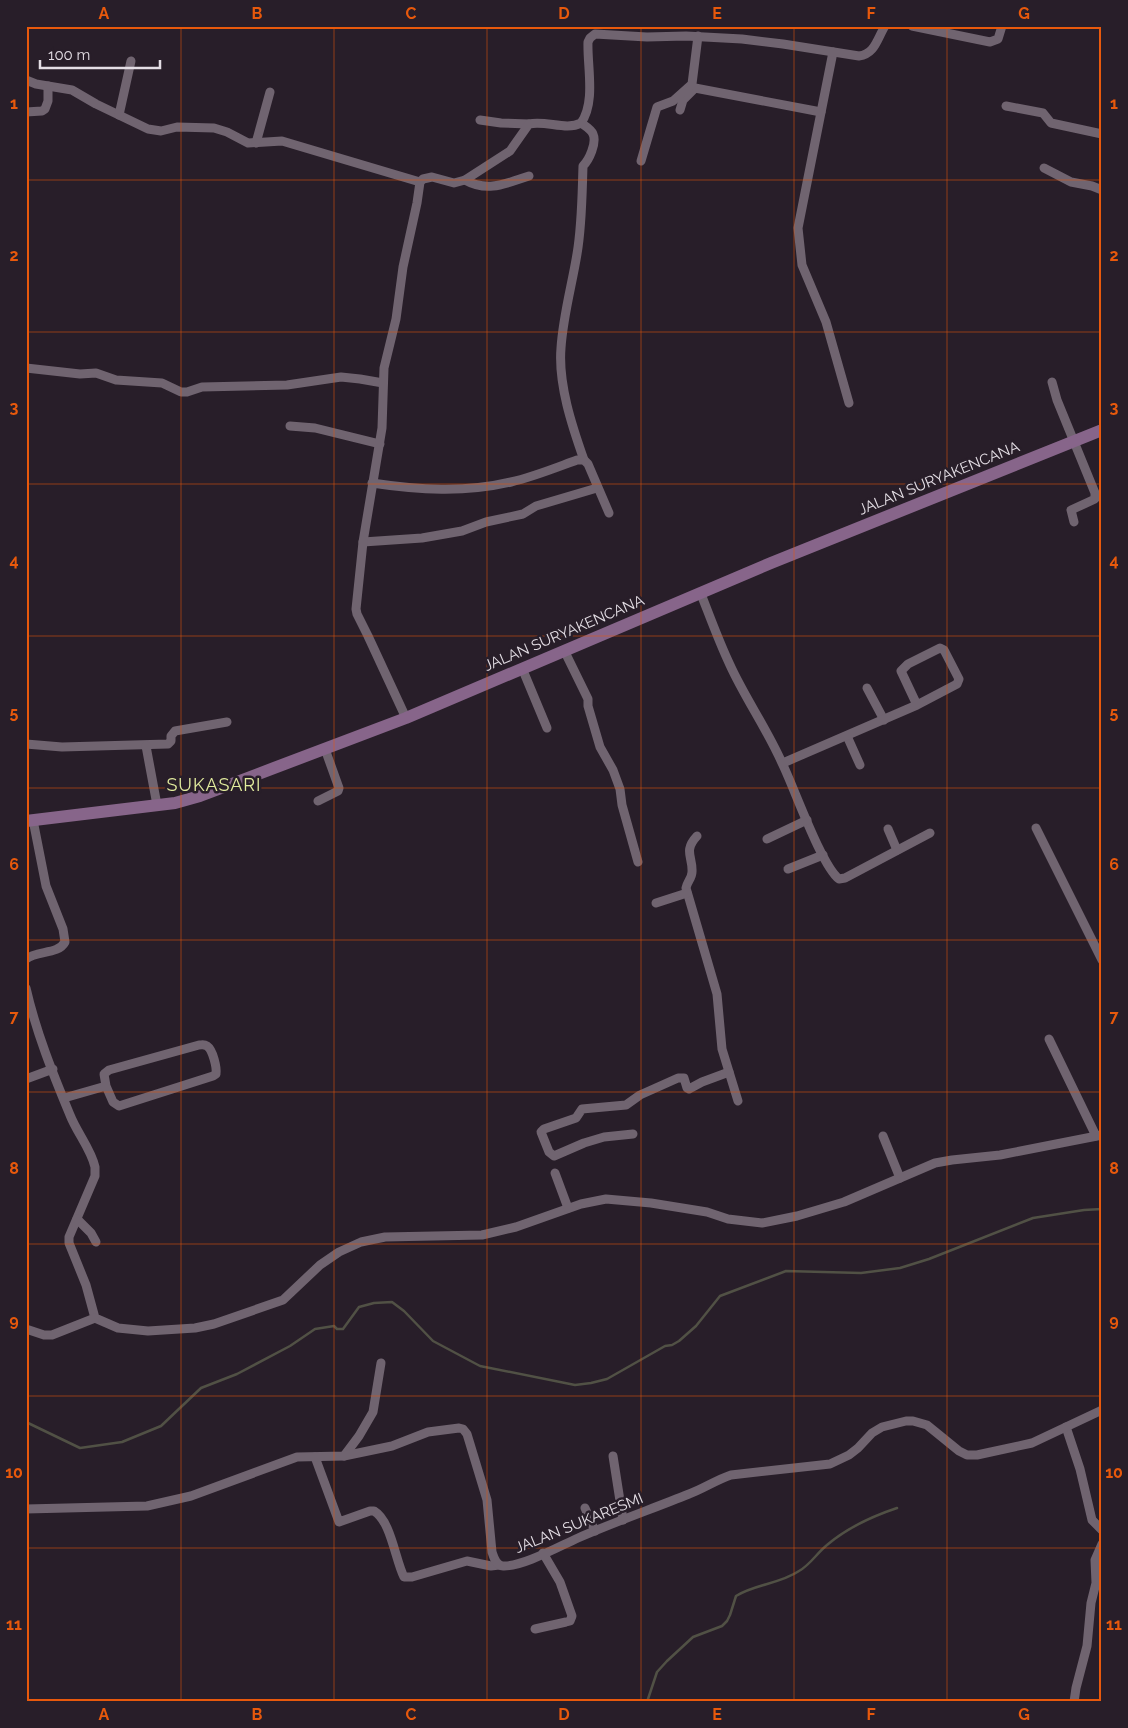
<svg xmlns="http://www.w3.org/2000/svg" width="1128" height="1728" font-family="Raleway,sans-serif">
	<rect width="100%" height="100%" fill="#281e29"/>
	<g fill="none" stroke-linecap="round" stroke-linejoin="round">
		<g stroke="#515145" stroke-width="2.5">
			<path d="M26 1422 80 1448 122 1442 161 1426 201 1388 237 1374 290 1346 315 1329 334 1326 337 1329H343L359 1307 374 1303 392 1302 404 1311 433 1341 480 1366 575 1385 591 1383 607 1379 665 1346 672 1345 679 1341 696 1326 720 1296 786 1271 861 1273 900 1268 929 1259 1033 1218 1084 1210 1102 1209"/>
			<path d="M647 1702 657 1672 667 1661 693 1637 722 1626 727 1621 730 1615 736 1596C755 1584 780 1584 799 1571 810 1565 817 1553 827 1545 847 1528 873 1516 897 1508"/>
		</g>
		<g stroke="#706470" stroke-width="9">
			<path d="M912 26 990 42 998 39 1002 26"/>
			<path d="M833 52 798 228 802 265 826 322 849 403"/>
			<path d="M26 80 36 84 72 90 96 104 148 129 161 131 177 127 214 128 227 132 248 143 282 141 420 182"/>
			<path d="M1006 106 1043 113 1051 123 1102 134"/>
			<path d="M680 110 683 100 695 88 821 112"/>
			<path d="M26 112 42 111 45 109 48 101V86"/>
			<path d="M119 115 131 61"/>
			<path d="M480 120 501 123 529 124"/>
			<path d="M581 123C585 126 591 129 593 134 597 143 589 160 583 166 582 195 582 225 577 254 572 285 563 316 561 348 558 384 572 426 584 460"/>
			<path d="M256 143 270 92"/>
			<path d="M641 161 657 107 673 101 692 84 698 36"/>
			<path d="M1044 168 1071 182 1092 186 1102 190"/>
			<path d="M465 180C488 193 507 183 529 176"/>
			<path d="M26 368 80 374 96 373 116 380 162 383 181 392H187L202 387 287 385 341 377 360 379 383 383"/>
			<path d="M1052 382 1057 400 1095 493V499L1071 510 1074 522"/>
			<path d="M290 426 315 428 380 444"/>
			<path d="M372 483C418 490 465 493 511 482 533 477 555 468 577 460H584L588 464 609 513"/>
			<path d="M363 542 422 538 462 531 486 522 523 514 536 506 597 488"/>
			<path d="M701 594C710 617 719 642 730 665 745 698 767 729 782 763 794 787 821 865 839 879L845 878 930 833"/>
			<path d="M564 650 588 699V706L600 747 613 770 620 789 622 805 638 862"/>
			<path d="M522 668 547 728"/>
			<path d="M867 688 884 720"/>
			<path d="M406 718 368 636 357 614 356 609 363 542 382 428 384 368 396 319 403 267 417 203 420 182 423 179 432 177 454 183 465 180 510 151 529 124C546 120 566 131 581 123 596 102 587 66 588 42L590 38 595 34 647 37 686 36 742 39 783 44 859 56C875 54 877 39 885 26"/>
			<path d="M847 736 860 765"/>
			<path d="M26 744 62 747 168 744 171 741V736L175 731 227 722"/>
			<path d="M146 746 157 805"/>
			<path d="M783 763 917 705 957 684 959 679 944 650 940 648 908 664 901 671 917 705"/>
			<path d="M318 801 338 791 339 788 325 749"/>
			<path d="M1036 828 1102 960"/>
			<path d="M888 829 897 850"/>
			<path d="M697 836C683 851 693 857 692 872 692 878 687 882 686 888L717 994 722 1049 738 1101"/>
			<path d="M767 839 807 820"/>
			<path d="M788 869 823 855"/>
			<path d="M656 903 687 893"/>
			<path d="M26 959C37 950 58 955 65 942L63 929 46 886 33 820"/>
			<path d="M26 988C36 1032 53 1074 70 1115 77 1133 91 1149 95 1167V1176L69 1237V1243L86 1285 95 1318 118 1328 148 1331 195 1328 214 1324 283 1300 320 1265 339 1252 361 1242 385 1237 482 1235 516 1227 581 1204 606 1199 651 1203 707 1212 728 1219 762 1223 797 1216 844 1202 935 1163 952 1160 1000 1155 1102 1135"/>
			<path d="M1049 1039 1096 1136"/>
			<path d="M26 1079 53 1069"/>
			<path d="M64 1098 106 1086 104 1074 109 1070 199 1045C202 1045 204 1044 207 1046 213 1050 217 1068 216 1074L213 1076 119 1106 113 1102 106 1086"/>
			<path d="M633 1134 604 1137 584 1143 554 1156 549 1152 541 1132 544 1129 576 1118 582 1109 626 1105 640 1095 678 1078H684L687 1088 689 1089 702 1082 729 1072"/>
			<path d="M883 1136 900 1178"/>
			<path d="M555 1173 568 1208"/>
			<path d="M77 1219 91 1233 96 1242"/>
			<path d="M26 1329 44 1335H52L95 1318"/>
			<path d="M1066 1427 1080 1469 1092 1520 1102 1530"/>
			<path d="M344 1456 359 1436 373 1412 381 1363"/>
			<path d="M613 1456 623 1520"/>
			<path d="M315 1457 339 1522 370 1511H374C391 1521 395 1559 404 1577H412L467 1561 491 1566 499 1565"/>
			<path d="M585 1508 595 1531"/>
			<path d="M26 1509 147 1506 191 1496 297 1457 344 1456 392 1446 428 1432 459 1428 463 1429 467 1434 487 1500 492 1552C494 1558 496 1566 503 1566 522 1567 560 1546 578 1538 614 1522 652 1509 689 1494 703 1489 716 1480 731 1475L830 1464 849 1455 858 1448 872 1433 882 1427 906 1421H913L927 1425 959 1451 967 1455H977L1032 1443 1102 1410"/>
			<path d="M535 1629 566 1622 570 1621 572 1616 560 1582 543 1553"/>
			<path d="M1074 1702 1076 1688 1087 1646 1091 1603 1096 1583 1095 1560 1102 1544"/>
		</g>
		<path stroke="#87658a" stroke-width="12" d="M26 821 175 803 200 796 406 718 771 563 1102 430"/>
	</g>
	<path fill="none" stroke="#e8590c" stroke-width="1" stroke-opacity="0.55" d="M181 26V1702M334 26V1702M487 26V1702M641 26V1702M794 26V1702M947 26V1702M26 180H1102M26 332H1102M26 484H1102M26 636H1102M26 788H1102M26 940H1102M26 1092H1102M26 1244H1102M26 1396H1102M26 1548H1102"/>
	<g text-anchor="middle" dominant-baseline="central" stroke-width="5" stroke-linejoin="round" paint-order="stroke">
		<g font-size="15" fill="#e4dee5" stroke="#281e29">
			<text transform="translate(939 478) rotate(-22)">JALAN SURYAKENCANA</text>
			<text transform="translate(564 633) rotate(-23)">JALAN SURYAKENCANA</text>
			<text transform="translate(579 1523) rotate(-22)">JALAN SUKARESMI</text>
		</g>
		<g font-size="18" letter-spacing="1" fill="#e2ec9e" stroke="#281e29">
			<text x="214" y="784">SUKASARI</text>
		</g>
	</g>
	<rect width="1128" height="1728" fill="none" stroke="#281e29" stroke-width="55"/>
	<path d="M40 60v8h120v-8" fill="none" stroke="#e4dee5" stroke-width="2.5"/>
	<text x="48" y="60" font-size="15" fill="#e4dee5" stroke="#281e29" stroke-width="4" paint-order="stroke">100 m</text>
	<rect x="28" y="28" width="1072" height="1672" fill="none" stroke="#e8590c" stroke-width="2"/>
	<g font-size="16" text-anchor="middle" font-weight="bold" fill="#e8590c">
		<text x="104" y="19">A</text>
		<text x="257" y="19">B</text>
		<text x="411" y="19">C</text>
		<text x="564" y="19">D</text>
		<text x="717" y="19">E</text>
		<text x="871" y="19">F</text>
		<text x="1024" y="19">G</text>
		<text x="14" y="109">1</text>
		<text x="1114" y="109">1</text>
		<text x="14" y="261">2</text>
		<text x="1114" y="261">2</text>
		<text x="14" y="413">3</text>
		<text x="1114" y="413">3</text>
		<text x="14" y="566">4</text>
		<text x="1114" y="566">4</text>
		<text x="14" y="718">5</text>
		<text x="1114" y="718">5</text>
		<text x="14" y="870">6</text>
		<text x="1114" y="870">6</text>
		<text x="14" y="1022">7</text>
		<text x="1114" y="1022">7</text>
		<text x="14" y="1174">8</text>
		<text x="1114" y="1174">8</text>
		<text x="14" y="1326">9</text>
		<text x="1114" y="1326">9</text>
		<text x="14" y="1478">10</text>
		<text x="1114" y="1478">10</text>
		<text x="14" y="1630">11</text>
		<text x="1114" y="1630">11</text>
		<text x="104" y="1720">A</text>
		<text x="257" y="1720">B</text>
		<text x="411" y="1720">C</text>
		<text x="564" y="1720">D</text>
		<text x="717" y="1720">E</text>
		<text x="871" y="1720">F</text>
		<text x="1024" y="1720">G</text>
	</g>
</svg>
